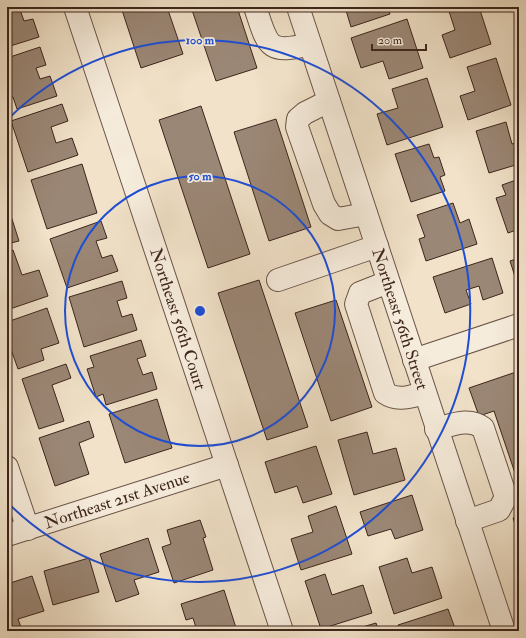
<svg xmlns="http://www.w3.org/2000/svg" width="526" height="638" font-family="'IM FELL Double Pica',serif">
	<rect width="100%" height="100%" fill="#f1e2c9"/>
	<filter id="stains"><feTurbulence type="fractalNoise" baseFrequency=".005" numOctaves="4"/><feColorMatrix values="0 0 0 0 .2 0 0 0 0 .09 0 0 0 0 .02 0 0 0 .5 -.17"/></filter>
	<radialGradient id="worn" r=".72"><stop offset=".6" stop-color="#630" stop-opacity="0"/><stop offset="1" stop-color="#630" stop-opacity=".3"/></radialGradient>
	<g fill="#9b8776" stroke="#3d251c">
		<path d="M7 7H19L24 21 33 19 39 37 7 47Z"/>
		<path d="M121 7H167L183 54 141 68Z"/>
		<path d="M191 7H237L257 68 216 81Z"/>
		<path d="M345 7H388L390 14 351 27Z"/>
		<path d="M450 7H479L491 44 450 58 442 35 455 30 448 8Z"/>
		<path d="M407 19 423 68 389 79 383 61 361 68 351 38Z"/>
		<path d="M40 47 46 65 36 68 40 79 50 76 57 96 17 109 13 97 7 99V58Z"/>
		<path d="M496 58 511 105 468 120 460 96 475 91 467 67Z"/>
		<path d="M427 78 443 127 387 145 377 114 398 108 392 89Z"/>
		<path d="M62 104 68 121 51 127 56 143 72 138 78 155 28 172 11 121Z"/>
		<path d="M201 106 250 254 208 268 159 120Z"/>
		<path d="M276 119 311 227 269 241 234 132Z"/>
		<path d="M506 122 512 144 519 142V164L489 173 476 131Z"/>
		<path d="M429 144 434 158 439 157 445 175 440 177 445 191 411 202 395 154Z"/>
		<path d="M82 164 97 213 47 229 31 180Z"/>
		<path d="M519 179V229L508 233 496 198 506 195 502 185Z"/>
		<path d="M453 203 460 223 469 219 477 244 426 261 419 239 425 237 417 215Z"/>
		<path d="M11 216 19 241 7 244V217Z"/>
		<path d="M101 221 107 238 96 241 102 258 112 255 118 271 67 288 50 239Z"/>
		<path d="M13 250 22 275 39 270 48 296 7 310V252Z"/>
		<path d="M492 258 503 293 483 300 479 286 466 290 471 304 445 313 433 277Z"/>
		<path d="M519 258V289L510 261Z"/>
		<path d="M259 280 308 427 267 440 218 293Z"/>
		<path d="M122 281 127 298 117 301 122 317 132 314 137 330 84 347 69 297Z"/>
		<path d="M336 300 372 407 331 421 295 313Z"/>
		<path d="M47 308 59 343 41 349 44 360 18 369 7 338V322Z"/>
		<path d="M141 340 146 356 137 359 143 375 152 372 157 389 106 405 103 394 96 397 87 369 94 367 90 356Z"/>
		<path d="M66 364 71 378 52 385 64 421 39 429 22 379Z"/>
		<path d="M519 371V485L494 411 479 416 469 388Z"/>
		<path d="M157 399 172 448 125 463 109 414Z"/>
		<path d="M89 421 94 437 79 443 89 474 55 486 39 438Z"/>
		<path d="M367 432 373 454 396 448 405 480 354 495 338 440Z"/>
		<path d="M316 446 332 494 303 503 297 486 275 493 265 462Z"/>
		<path d="M412 495 423 530 395 539 391 529 368 536 360 512Z"/>
		<path d="M336 506 352 554 301 570 291 539 313 532 308 516Z"/>
		<path d="M519 516V536L513 518Z"/>
		<path d="M200 520 206 537 203 538 213 570 174 583 162 547 171 544 167 530Z"/>
		<path d="M148 538 159 572 134 580 139 594 116 602 100 554Z"/>
		<path d="M89 558 99 592 53 605 44 571Z"/>
		<path d="M407 558 412 573 432 567 442 598 394 614 379 567Z"/>
		<path d="M325 574 332 595 363 585 372 613 321 629 305 581Z"/>
		<path d="M32 576 44 611 18 619 22 630 7 631V584Z"/>
		<path d="M224 590 237 631H197L193 618 186 620 181 604Z"/>
		<path d="M448 609 456 631H400L398 625Z"/>
		<path d="M376 623 379 631H349Z"/>
	</g>
	<g fill="none" stroke-linecap="round" stroke-linejoin="round">
		<defs>
			<g id="minor">
				<path d="M75 7 282 631"/>
				<path d="M255 7C268 45 266 55 310 44"/>
				<path d="M298 7 504 631"/>
				<path d="M329 101 305 113 298 119 297 127 324 204 330 214 338 219 366 214"/>
				<path d="M278 280 377 246"/>
				<path d="M388 282 360 293 356 304 385 393C398 402 411 396 425 393"/>
				<path d="M414 360 519 325"/>
				<path d="M436 429C452 425 469 417 483 428L506 497 499 510 467 521"/>
				<path d="M7 467 28 529"/>
				<path d="M7 535 227 465"/>
			</g>
		</defs>
		<use href="#minor" stroke="#6a5447" stroke-width="24"/>
		<use href="#minor" stroke="#f6ecdc" stroke-width="22"/>
	</g>
	<g fill="none" stroke="#1d4ed8" stroke-width="2">
		<circle cx="200" cy="311" r="135"/>
		<path d="M8 119A271 271 0 1 1 8 503"/>
	</g>
	<g text-anchor="middle" dominant-baseline="central" stroke-width="3.5" stroke-linejoin="round" paint-order="stroke">
		<g font-size="17" fill="#3d251c" stroke="#f6ecdc">
			<text transform="translate(178 319) rotate(72)">Northeast 56th Court</text>
			<text transform="translate(400 319) rotate(72)">Northeast 56th Street</text>
			<text transform="translate(117 500) rotate(-18)">Northeast 21st Avenue</text>
		</g>
	</g>
	<circle cx="200" cy="311" r="6" fill="#1d4ed8" stroke="#f6ecdc" stroke-width="2"/>
	<g font-size="12" text-anchor="middle" font-weight="bold" fill="#1d4ed8" stroke="#f6ecdc" stroke-width="3.5" stroke-linejoin="round" paint-order="stroke">
		<text x="200" y="44">100 m</text>
		<text x="200" y="180">50 m</text>
	</g>
	<rect width="526" height="638" fill="none" stroke="#f1e2c9" stroke-width="24"/>
	<rect x="8" y="8" width="510" height="622" fill="none" stroke="#3d251c" stroke-width="2"/>
	<rect x="12" y="12" width="502" height="614" fill="none" stroke="#3d251c"/>
	<path d="M372 44v6h54v-6" fill="none" stroke="#3d251c" stroke-width="2"/>
	<text x="378" y="44" font-size="12" fill="#3d251c" stroke="#f6ecdc" stroke-width="3" paint-order="stroke">20 m</text>
	<rect width="100%" height="100%" filter="url(#stains)"/>
	<rect width="100%" height="100%" fill="url(#worn)"/>
</svg>
